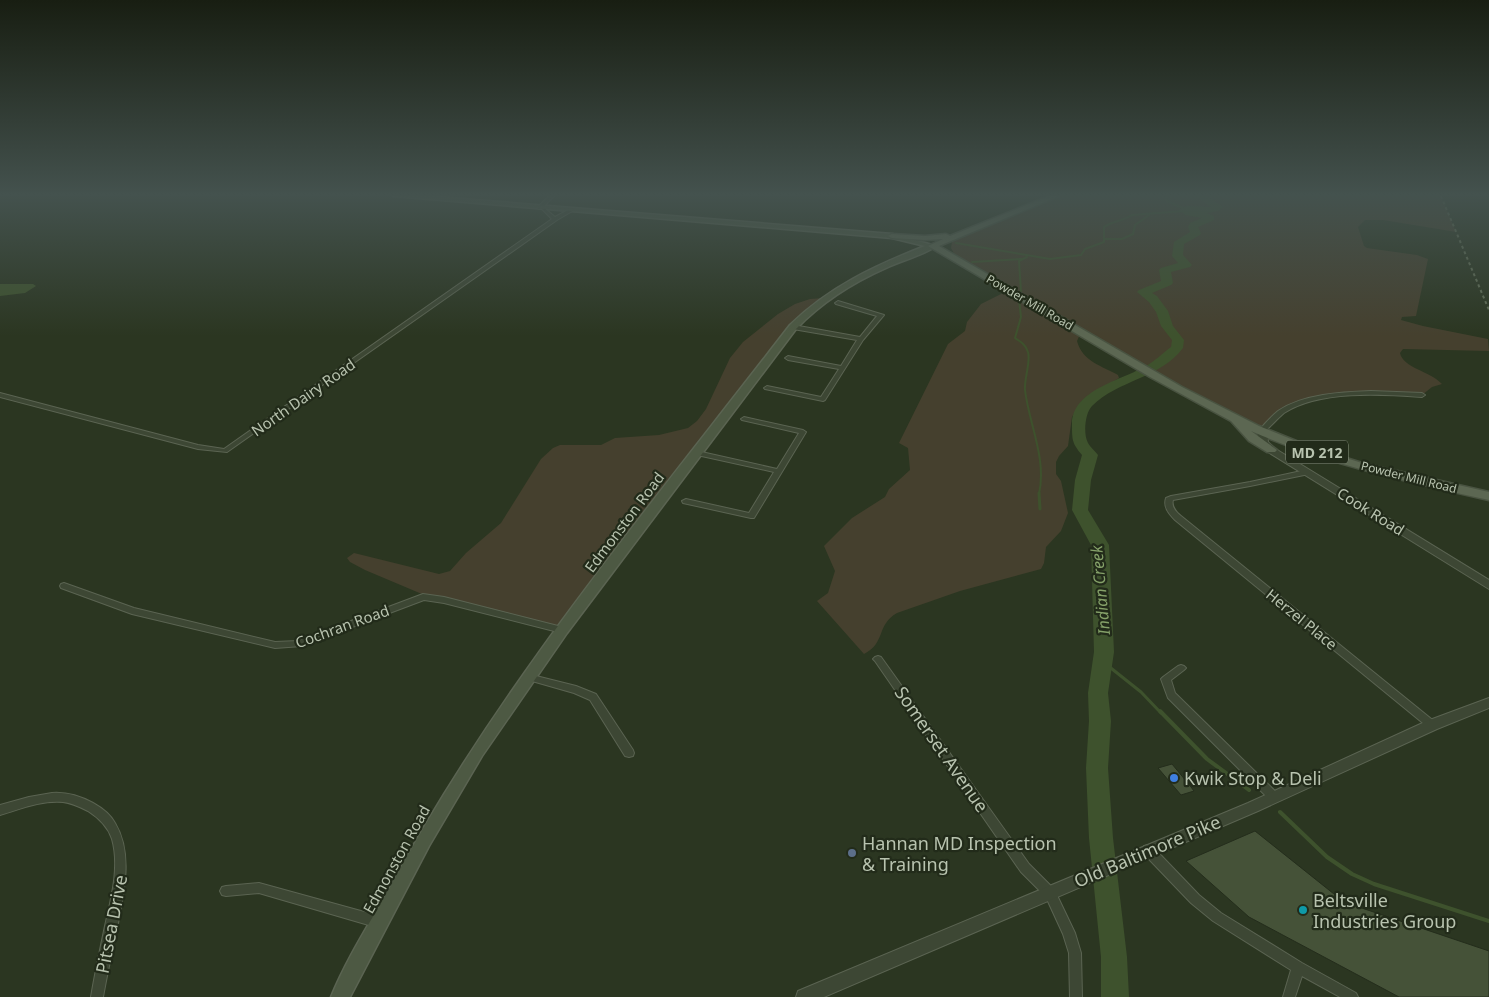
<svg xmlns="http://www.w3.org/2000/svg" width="1489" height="997" font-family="'Noto Sans',sans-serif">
	<rect width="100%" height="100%" fill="#2b3621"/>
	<g fill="#45402e">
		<path d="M1056 196H1441L1456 232 1383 220H1365L1358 227 1364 246 1367 248 1417 255 1428 259 1416 316 1402 317 1401 320 1423 326 1488 339 1489 351 1403 349 1400 353C1403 368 1430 371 1442 384L1432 387 1422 395C1387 393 1320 391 1289 409 1279 414 1271 424 1262 431L1081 332 1077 341C1082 361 1102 366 1118 375L1119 378 1081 402 1072 417 1068 446 1059 456 1056 462V474L1061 481 1068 513 1061 531 1046 547 1044 563 1041 569 960 591 897 613C876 625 886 643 864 654L817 601 828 593 835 571 824 546 852 518 885 497 889 489 910 470 908 448 899 443 948 344 965 331 967 322 981 304 1009 290 957 259 951 248 952 242 963 233Z"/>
		<path d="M824 298 808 311 562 630 429 597 365 570 350 562 347 558 354 553 439 574 450 571 466 553 501 523 541 459 553 448 560 445H601L615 438 659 435 688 428 697 421 706 409 730 358 743 342 778 314 795 304 810 299Z"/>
	</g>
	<path fill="#3e522d" d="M0 284H33L36 286 25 293 0 296Z"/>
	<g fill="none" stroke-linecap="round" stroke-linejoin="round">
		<g stroke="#3e522d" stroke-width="2">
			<path d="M1165 196 1167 201 1185 209"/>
			<path d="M1105 239H1122L1133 234 1135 225 1149 215"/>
			<path d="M956 243 1050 259 1081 255 1085 249 1104 242V227C1113 221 1123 221 1132 215L1184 211"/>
			<path d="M972 262 1021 259"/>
			<path d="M1021 292 1019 261 1027 257"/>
			<path d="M1019 300 1021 317 1015 338C1021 342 1026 345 1028 352 1031 361 1024 379 1025 390 1029 424 1047 459 1039 494"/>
		</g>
		<g stroke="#3e522d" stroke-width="3">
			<path d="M1039 493 1040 509"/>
			<path d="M1102 661 1141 692 1161 713"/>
		</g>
		<g stroke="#3e522d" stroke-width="4">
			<path d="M1160 711 1207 759 1249 790"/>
			<path d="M1280 812 1327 857 1352 874 1374 884 1489 921"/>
		</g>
		<path fill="#3e522d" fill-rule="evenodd" d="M1195 196H1207L1223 207 1218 211 1207 213 1214 216V220L1198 227 1201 233 1200 235 1184 244 1183 255 1192 265 1190 267 1171 272 1173 283 1171 285 1152 293 1157 296 1168 311 1173 326 1184 340 1183 348C1161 378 1118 380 1092 406 1085 413 1083 434 1088 443 1090 447 1095 451 1098 455L1091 480 1088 510 1109 545 1114 652 1108 693 1111 721 1108 768 1113 838 1127 957 1129 997H1101V957L1089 838 1086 768 1089 721 1088 693 1094 652 1091 545 1072 510 1075 480 1082 455C1072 443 1072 440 1072 424 1072 390 1122 380 1146 366 1155 361 1163 353 1171 347L1172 340 1161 326 1156 312 1149 302 1137 292 1139 290 1161 281 1159 270 1161 268 1178 263 1172 256 1174 242 1190 232 1188 227 1190 223 1202 218 1186 215 1179 210 1188 206 1211 207Z"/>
	</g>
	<g fill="#455238" stroke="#242d1c">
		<path d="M1172 764 1191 787 1194 791 1181 795 1158 768Z"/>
		<path d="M1255 831 1344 902 1489 951V997H1399L1249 917 1186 861Z"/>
	</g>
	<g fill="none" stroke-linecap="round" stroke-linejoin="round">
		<defs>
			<g id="minor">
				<path d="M549 196H554L543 207 555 217 570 209 574 210 557 220 227 452 198 449 0 397V393L198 445 224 449 552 219 541 208 539 209 537 208Z"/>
				<path d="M838 301 884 315 863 340 825 400 823 401 765 389 764 388 767 386 821 397 839 369 788 360 785 358 788 356 841 366 857 340 793 329 790 327 793 325 860 337 877 316 836 304 835 303Z"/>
				<path d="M1371 391 1422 393 1425 395 1422 397C1382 394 1319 390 1284 413 1277 419 1271 426 1264 432L1262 433 1259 431C1264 424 1271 417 1278 411 1303 394 1342 392 1371 391Z"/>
				<path d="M744 417 803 430 806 432 754 518H751L683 503 682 501 686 499 749 513 774 472 697 455 693 453 697 451 777 469 799 433 742 420 741 419Z"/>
				<path d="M1306 470H1309L1310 472 1309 474 1250 486 1173 500C1171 507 1176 512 1181 516L1435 722 1437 725 1435 728 1432 729 1429 728 1175 520C1169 514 1163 507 1166 498L1171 496 1250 482Z"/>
				<path d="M64 583 134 608 275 642 298 641 423 594 444 597 562 627 565 628 566 630 565 632 562 633 444 603 424 600 302 646 275 648 132 614 61 588 60 586 61 584Z"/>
				<path d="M878 656 881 657 1029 864 1054 889 1075 933 1081 953 1082 997H1070L1069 953 1063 934 1046 897 1021 872 875 661 873 659 875 657Z"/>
				<path d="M1181 665 1184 666 1186 668 1184 670 1171 680 1175 693 1278 794 1279 797 1278 800 1274 801 1270 800 1168 698 1161 679 1163 677 1178 666Z"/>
				<path d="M528 674 576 686 596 694 633 750 634 753 633 756 629 757 625 756 590 700 574 693 525 679 523 677 525 675Z"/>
				<path d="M52 793C66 792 80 796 93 803 102 808 110 814 115 823 134 855 123 895 117 929 112 952 107 974 103 997H91C95 973 100 950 105 926 111 899 120 867 112 839 108 827 99 818 88 811 80 807 72 803 63 802 42 800 20 809 0 815V805L29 797Z"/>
				<path d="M1148 845 1152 846 1199 895 1221 913 1302 963 1356 993 1358 997H1340L1302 976 1295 997H1283L1291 970 1213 921 1191 903 1144 854 1142 850 1144 846Z"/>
				<path d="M259 883 379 916 383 918 385 922 383 926 379 928 259 893 226 896 222 895 220 891 222 887 226 886Z"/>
			</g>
			<g id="tertiary">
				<path d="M1262 428 1267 431 1268 442 1274 448 1489 580V589L1268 452 1259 443 1257 431Z"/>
				<path d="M1489 698V708L1437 729 1258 811 824 997H796L798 991 1248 803 1427 721Z"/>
			</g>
			<path id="secondary" d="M393 196H426L892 234 936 246C924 255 900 261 886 268 852 283 822 302 796 329L567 633 482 756 429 846 350 997H331C346 960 369 924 389 889 499 685 649 508 790 325 829 287 874 266 925 246L892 238Z"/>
			<path id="primary" d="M1049 196H1059L939 246 1182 387 1259 426 1311 447 1362 463 1489 492V500C1408 482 1327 464 1251 431L1277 450 1275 452H1267L1249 441 1231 421 1150 377 928 246 943 239 925 240 892 238 888 236 892 234 925 236 946 234 950 236Z"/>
		</defs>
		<use href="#minor" stroke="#5b6452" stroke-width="2"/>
		<use href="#tertiary" stroke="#5b6452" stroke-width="2"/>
		<use href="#secondary" stroke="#5b6452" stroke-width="3"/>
		<use href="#primary" stroke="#495341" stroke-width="3"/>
		<use href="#minor" fill="#3d4734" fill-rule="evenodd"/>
		<use href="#tertiary" fill="#3d4734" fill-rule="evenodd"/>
		<use href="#secondary" fill="#4d5943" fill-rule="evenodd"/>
		<use href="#primary" fill="#5c6752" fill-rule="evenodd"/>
		<path stroke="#647058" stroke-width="2" stroke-dasharray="3 3" stroke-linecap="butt" d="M1441 196 1489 310"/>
	</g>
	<linearGradient id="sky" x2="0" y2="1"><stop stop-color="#181e12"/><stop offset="0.58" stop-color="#44524e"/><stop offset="1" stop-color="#44524e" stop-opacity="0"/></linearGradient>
	<rect width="1489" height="336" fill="url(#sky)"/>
	<circle fill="#3f7fe0" stroke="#222b1a" stroke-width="2" cx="1174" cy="778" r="5"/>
	<circle fill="#5c6f8a" stroke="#222b1a" stroke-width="2" cx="852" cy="853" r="5"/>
	<circle fill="#0f9aa8" stroke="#222b1a" stroke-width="2" cx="1303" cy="910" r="5"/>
	<g text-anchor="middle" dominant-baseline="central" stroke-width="4.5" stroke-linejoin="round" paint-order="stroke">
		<g font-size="12" fill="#b8c3af" stroke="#222b1a">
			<text transform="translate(1030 302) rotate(30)">Powder Mill Road</text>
			<text transform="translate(1409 477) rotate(14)">Powder Mill Road</text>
		</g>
		<rect fill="#222b1a" stroke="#8b9582" stroke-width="1" x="1286" y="440.5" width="62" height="23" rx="4"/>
		<g font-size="14" font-weight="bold" fill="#b8c3af">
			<text x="1317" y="452">MD 212</text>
		</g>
		<g font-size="15" fill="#b8c3af" stroke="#222b1a">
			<text transform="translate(303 397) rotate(-35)">North Dairy Road</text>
			<text transform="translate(1371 511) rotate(32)">Cook Road</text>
			<text transform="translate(624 522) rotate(-53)">Edmonston Road</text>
			<text transform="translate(1302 619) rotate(39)">Herzel Place</text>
			<text transform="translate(342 626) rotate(-20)">Cochran Road</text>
			<text transform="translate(396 859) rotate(-61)">Edmonston Road</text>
		</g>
		<g font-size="16" font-style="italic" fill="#85a169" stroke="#222b1a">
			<text transform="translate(1100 590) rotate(-95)">Indian Creek</text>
		</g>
		<g font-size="18" fill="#b8c3af" stroke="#222b1a">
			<text transform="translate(942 749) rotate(55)">Somerset Avenue</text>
			<text transform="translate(1147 851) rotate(-23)">Old Baltimore Pike</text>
			<text transform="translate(111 924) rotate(-79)">Pitsea Drive</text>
		</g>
		<g font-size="18" fill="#b8c3af" stroke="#222b1a" text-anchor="start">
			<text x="1184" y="778">Kwik Stop &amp; Deli</text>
			<text x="862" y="843">Hannan MD Inspection<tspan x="862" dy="21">&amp; Training</tspan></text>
			<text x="1313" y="900">Beltsville<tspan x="1313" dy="21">Industries Group</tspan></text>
		</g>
	</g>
</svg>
